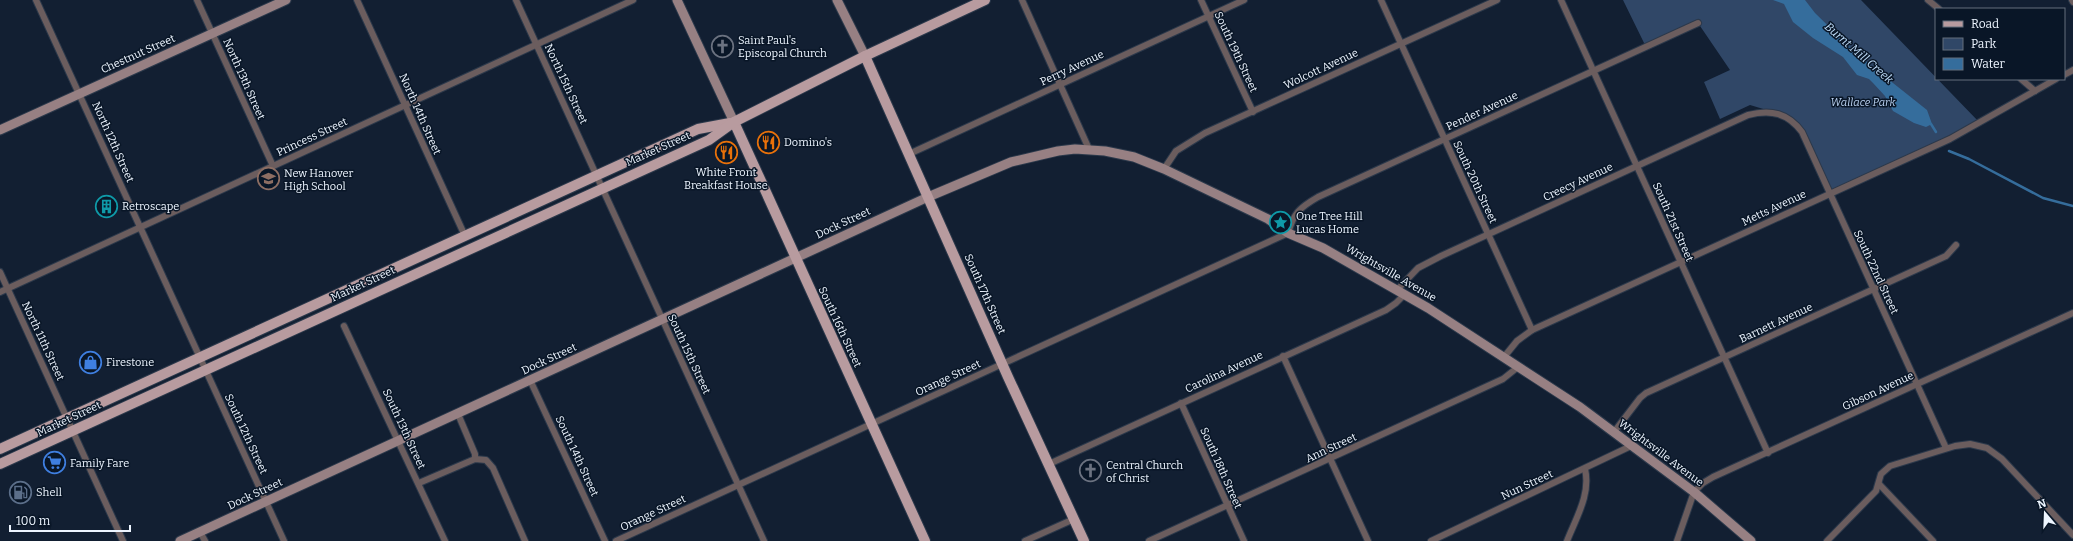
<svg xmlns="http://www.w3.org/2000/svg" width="2073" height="541" font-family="Bitter,serif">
	<rect width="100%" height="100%" fill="#121f32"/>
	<path fill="#304767" d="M1623 0H1861L1979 122 1830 194 1802 132 1783 115 1750 105 1720 119 1704 82 1730 70 1698 23 1646 47Z"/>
	<path fill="#356d9c" d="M1773 0H1805L1815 13 1859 56 1927 110 1932 124 1926 127 1914 123 1893 111 1885 96 1873 83 1869 79 1857 75 1843 57 1813 38 1793 22 1784 4Z"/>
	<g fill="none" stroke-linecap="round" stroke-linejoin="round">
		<g stroke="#356d9c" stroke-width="2.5">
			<path d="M1931 124 1936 132"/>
			<path d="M1949 151 1969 159 2043 198 2073 206"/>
		</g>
		<defs>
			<g id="street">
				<path d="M36 0 284 541"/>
				<path d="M197 0 273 166"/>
				<path d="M357 0 465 236"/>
				<path d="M516 0 764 541"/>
				<path d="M1022 0 1089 149"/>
				<path d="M1201 0 1253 112"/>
				<path d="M1381 0 1532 330"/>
				<path d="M1561 0 1768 453"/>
				<path d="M1928 0 1939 9"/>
				<path d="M2072 0 2073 2"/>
				<path d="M2064 75 2073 70"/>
				<path d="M2021 79 2035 91"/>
				<path d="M909 154 1244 0"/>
				<path d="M1164 169 1176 151 1205 133 1497 0"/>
				<path d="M0 272 123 541"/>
				<path d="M1397 290 1418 268 1441 256 1748 115C1771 109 1788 113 1802 132L1946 448"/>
				<path d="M0 292 633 0"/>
				<path d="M344 326 445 541"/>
				<path d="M1283 356 1368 541"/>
				<path d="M1504 357 1517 341 1532 330 1950 139 2056 79"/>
				<path d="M530 380 605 541"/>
				<path d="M1181 403 1244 541"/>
				<path d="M458 414 475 454V459"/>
				<path d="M1614 432 1640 398 1646 393 1946 256 1956 245"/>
				<path d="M1049 464 1386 310 1396 303 1404 295"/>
				<path d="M419 483 475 459 486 460 493 468 525 541"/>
				<path d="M1879 484 1933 541"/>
				<path d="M200 532 205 541"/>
				<path d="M616 541 1288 233C1294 213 1299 208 1318 197L1698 23"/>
				<path d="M1025 541 1074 519"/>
				<path d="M1149 541 1503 379 1518 367"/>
				<path d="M1431 541 1631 446"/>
				<path d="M1567 541C1576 518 1591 494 1585 469"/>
				<path d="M1677 541 1694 492 1703 483 1713 477 2073 313"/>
				<path d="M1827 541 1876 491 1881 474 1890 466 1955 446 1970 444 1987 448 2002 459 2073 535"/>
			</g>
			<g id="secondary">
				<path d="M677 0 734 122"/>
				<path d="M837 0 865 56"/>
				<path d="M0 130 286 0"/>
				<path d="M180 541 928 197 1011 162 1058 151 1075 149 1105 151 1134 157 1164 169 1268 219 1288 233 1323 248 1428 308 1580 407 1694 492 1751 541"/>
			</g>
			<g id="primary">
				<path d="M865 56 1008 377 1084 541"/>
				<path d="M734 122 925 541"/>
				<path d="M0 449 698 129 730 123"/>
				<path d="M0 464 709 140 734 122 865 56 985 0"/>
			</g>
		</defs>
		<use href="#street" stroke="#2c394b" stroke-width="8"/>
		<use href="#secondary" stroke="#2c394b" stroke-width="11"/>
		<use href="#primary" stroke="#2c394b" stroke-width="12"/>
		<use href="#street" stroke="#6b5d5e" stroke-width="6"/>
		<use href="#secondary" stroke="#978083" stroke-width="9"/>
		<use href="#primary" stroke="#b89b9f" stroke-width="10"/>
	</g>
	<defs>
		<symbol id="church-ring" viewBox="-11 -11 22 22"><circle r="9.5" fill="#091627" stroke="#6b7280" stroke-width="1.5"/><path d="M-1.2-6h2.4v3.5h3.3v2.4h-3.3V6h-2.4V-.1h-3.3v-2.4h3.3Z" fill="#6b7280"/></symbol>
		<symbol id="restaurant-ring" viewBox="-11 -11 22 22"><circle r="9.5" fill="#091627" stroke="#e8710a" stroke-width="1.5"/><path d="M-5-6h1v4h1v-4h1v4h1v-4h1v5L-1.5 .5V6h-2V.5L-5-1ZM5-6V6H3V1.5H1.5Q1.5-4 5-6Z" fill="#e8710a"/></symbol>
		<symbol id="school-ring" viewBox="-11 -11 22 22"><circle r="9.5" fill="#091627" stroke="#8d6e63" stroke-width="1.5"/><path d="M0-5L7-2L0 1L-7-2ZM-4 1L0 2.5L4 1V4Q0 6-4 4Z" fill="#8d6e63"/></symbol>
		<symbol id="building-ring" viewBox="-11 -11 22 22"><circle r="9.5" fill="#091627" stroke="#0f9aa8" stroke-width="1.5"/><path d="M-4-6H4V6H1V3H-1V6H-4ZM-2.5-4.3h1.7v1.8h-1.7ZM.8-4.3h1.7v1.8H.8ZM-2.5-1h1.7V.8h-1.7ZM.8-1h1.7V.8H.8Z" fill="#0f9aa8"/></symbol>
		<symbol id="sight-ring" viewBox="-11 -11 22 22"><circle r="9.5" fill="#091627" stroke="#0f9aa8" stroke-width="1.5"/><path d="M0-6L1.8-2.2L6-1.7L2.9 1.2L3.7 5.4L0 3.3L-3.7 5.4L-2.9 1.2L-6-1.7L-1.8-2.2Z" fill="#0f9aa8"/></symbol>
		<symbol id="shop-ring" viewBox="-11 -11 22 22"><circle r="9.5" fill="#091627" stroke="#3f7fe0" stroke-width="1.5"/><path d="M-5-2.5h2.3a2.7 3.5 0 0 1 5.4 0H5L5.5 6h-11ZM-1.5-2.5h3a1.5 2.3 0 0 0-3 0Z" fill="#3f7fe0"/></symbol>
		<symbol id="supermarket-ring" viewBox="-11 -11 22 22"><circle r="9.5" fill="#091627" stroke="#3f7fe0" stroke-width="1.5"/><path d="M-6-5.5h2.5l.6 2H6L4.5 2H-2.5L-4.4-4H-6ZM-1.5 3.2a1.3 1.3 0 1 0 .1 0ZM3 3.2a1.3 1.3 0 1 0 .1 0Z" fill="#3f7fe0"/></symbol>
		<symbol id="fuel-ring" viewBox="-11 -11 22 22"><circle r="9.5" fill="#091627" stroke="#5c6f8a" stroke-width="1.5"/><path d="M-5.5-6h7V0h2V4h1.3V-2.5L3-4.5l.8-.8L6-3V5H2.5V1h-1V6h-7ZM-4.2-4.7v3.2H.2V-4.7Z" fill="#5c6f8a"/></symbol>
	</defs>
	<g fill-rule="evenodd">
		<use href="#church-ring" x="710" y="34" width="25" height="25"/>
		<use href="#restaurant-ring" x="756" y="130" width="25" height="25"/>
		<use href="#restaurant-ring" x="714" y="140" width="25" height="25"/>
		<use href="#school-ring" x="256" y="166" width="25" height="25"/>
		<use href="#building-ring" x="94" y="194" width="25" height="25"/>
		<use href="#sight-ring" x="1268" y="210" width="25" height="25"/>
		<use href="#shop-ring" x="78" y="350" width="25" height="25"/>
		<use href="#supermarket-ring" x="42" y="450" width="25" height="25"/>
		<use href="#church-ring" x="1078" y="458" width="25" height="25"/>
		<use href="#fuel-ring" x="8" y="480" width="25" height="25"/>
	</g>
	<g text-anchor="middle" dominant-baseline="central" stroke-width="3" stroke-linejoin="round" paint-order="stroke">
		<g font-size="11" fill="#edf5ff" stroke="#091627" text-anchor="start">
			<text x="738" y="40">Saint Paul's<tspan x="738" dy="13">Episcopal Church</tspan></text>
			<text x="784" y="142">Domino's</text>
			<text x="726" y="172" text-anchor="middle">White Front<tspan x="726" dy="13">Breakfast House</tspan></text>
			<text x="284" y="173">New Hanover<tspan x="284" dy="13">High School</tspan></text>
			<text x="122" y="206">Retroscape</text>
			<text x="1296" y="216">One Tree Hill<tspan x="1296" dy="13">Lucas Home</tspan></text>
			<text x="106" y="362">Firestone</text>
			<text x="70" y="463">Family Fare</text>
			<text x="1106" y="465">Central Church<tspan x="1106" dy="13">of Christ</tspan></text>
			<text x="36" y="492">Shell</text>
		</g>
		<g font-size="11" fill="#edf5ff" stroke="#091627">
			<text transform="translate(1236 52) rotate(65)">South 19th Street</text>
			<text transform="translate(138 54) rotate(-24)">Chestnut Street</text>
			<text transform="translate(1072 68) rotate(-25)">Perry Avenue</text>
			<text transform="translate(1321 69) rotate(-25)">Wolcott Avenue</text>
			<text transform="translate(244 79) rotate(66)">North 13th Street</text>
			<text transform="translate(566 84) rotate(65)">North 15th Street</text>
			<text transform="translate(1482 111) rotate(-25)">Pender Avenue</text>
			<text transform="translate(420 114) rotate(66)">North 14th Street</text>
			<text transform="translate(312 137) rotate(-25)">Princess Street</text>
			<text transform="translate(113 142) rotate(66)">North 12th Street</text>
			<text transform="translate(658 149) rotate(-24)">Market Street</text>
			<text transform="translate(1475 182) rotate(65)">South 20th Street</text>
			<text transform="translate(1578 182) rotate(-25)">Creecy Avenue</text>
			<text transform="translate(1774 208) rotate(-25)">Metts Avenue</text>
			<text transform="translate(1673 222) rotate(66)">South 21st Street</text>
			<text transform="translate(843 223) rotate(-25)">Dock Street</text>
			<text transform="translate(1876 272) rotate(65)">South 22nd Street</text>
			<text transform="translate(1391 273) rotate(30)">Wrightsville Avenue</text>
			<text transform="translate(363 284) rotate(-25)">Market Street</text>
			<text transform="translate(985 294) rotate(66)">South 17th Street</text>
			<text transform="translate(1776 323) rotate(-25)">Barnett Avenue</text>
			<text transform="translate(840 327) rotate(65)">South 16th Street</text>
			<text transform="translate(43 341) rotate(65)">North 11th Street</text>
			<text transform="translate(689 354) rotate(65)">South 15th Street</text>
			<text transform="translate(549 359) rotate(-25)">Dock Street</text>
			<text transform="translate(1224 372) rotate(-25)">Carolina Avenue</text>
			<text transform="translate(948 378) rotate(-25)">Orange Street</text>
			<text transform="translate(1878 391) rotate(-25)">Gibson Avenue</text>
			<text transform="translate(69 419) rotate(-25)">Market Street</text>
			<text transform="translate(404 429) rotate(65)">South 13th Street</text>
			<text transform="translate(246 434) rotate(65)">South 12th Street</text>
			<text transform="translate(1331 448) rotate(-25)">Ann Street</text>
			<text transform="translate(1661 453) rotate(37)">Wrightsville Avenue</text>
			<text transform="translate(577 456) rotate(65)">South 14th Street</text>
			<text transform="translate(1221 468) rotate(66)">South 18th Street</text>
			<text transform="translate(1527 485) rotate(-25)">Nun Street</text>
			<text transform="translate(255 494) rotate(-25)">Dock Street</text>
			<text transform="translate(653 513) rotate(-25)">Orange Street</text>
		</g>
		<g font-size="11" font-style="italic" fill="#bad1f0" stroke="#091627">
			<text x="1863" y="102">Wallace Park</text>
		</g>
		<g font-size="12" font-style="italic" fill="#bcdaf6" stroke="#091627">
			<text transform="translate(1859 53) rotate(41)">Burnt Mill Creek</text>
		</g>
	</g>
	<rect x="1935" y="8" width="130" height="72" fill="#091627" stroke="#646f7d"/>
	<rect x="1943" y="21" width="20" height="6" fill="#b89b9f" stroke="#646f7d"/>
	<text x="1971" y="28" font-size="12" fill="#edf5ff">Road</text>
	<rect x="1943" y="38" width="20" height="12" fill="#304767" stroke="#646f7d"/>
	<text x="1971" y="48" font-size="12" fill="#edf5ff">Park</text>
	<rect x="1943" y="58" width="20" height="12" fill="#356d9c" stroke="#646f7d"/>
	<text x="1971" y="68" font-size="12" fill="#edf5ff">Water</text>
	<g transform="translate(2045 513) rotate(341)" stroke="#091627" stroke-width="3" paint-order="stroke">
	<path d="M0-3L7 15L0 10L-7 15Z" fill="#edf5ff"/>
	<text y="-6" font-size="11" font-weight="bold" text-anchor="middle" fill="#edf5ff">N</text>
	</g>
	<path d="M10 525v6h120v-6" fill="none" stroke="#edf5ff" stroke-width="2"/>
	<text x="16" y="525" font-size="12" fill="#edf5ff" stroke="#091627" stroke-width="3" paint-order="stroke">100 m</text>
</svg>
